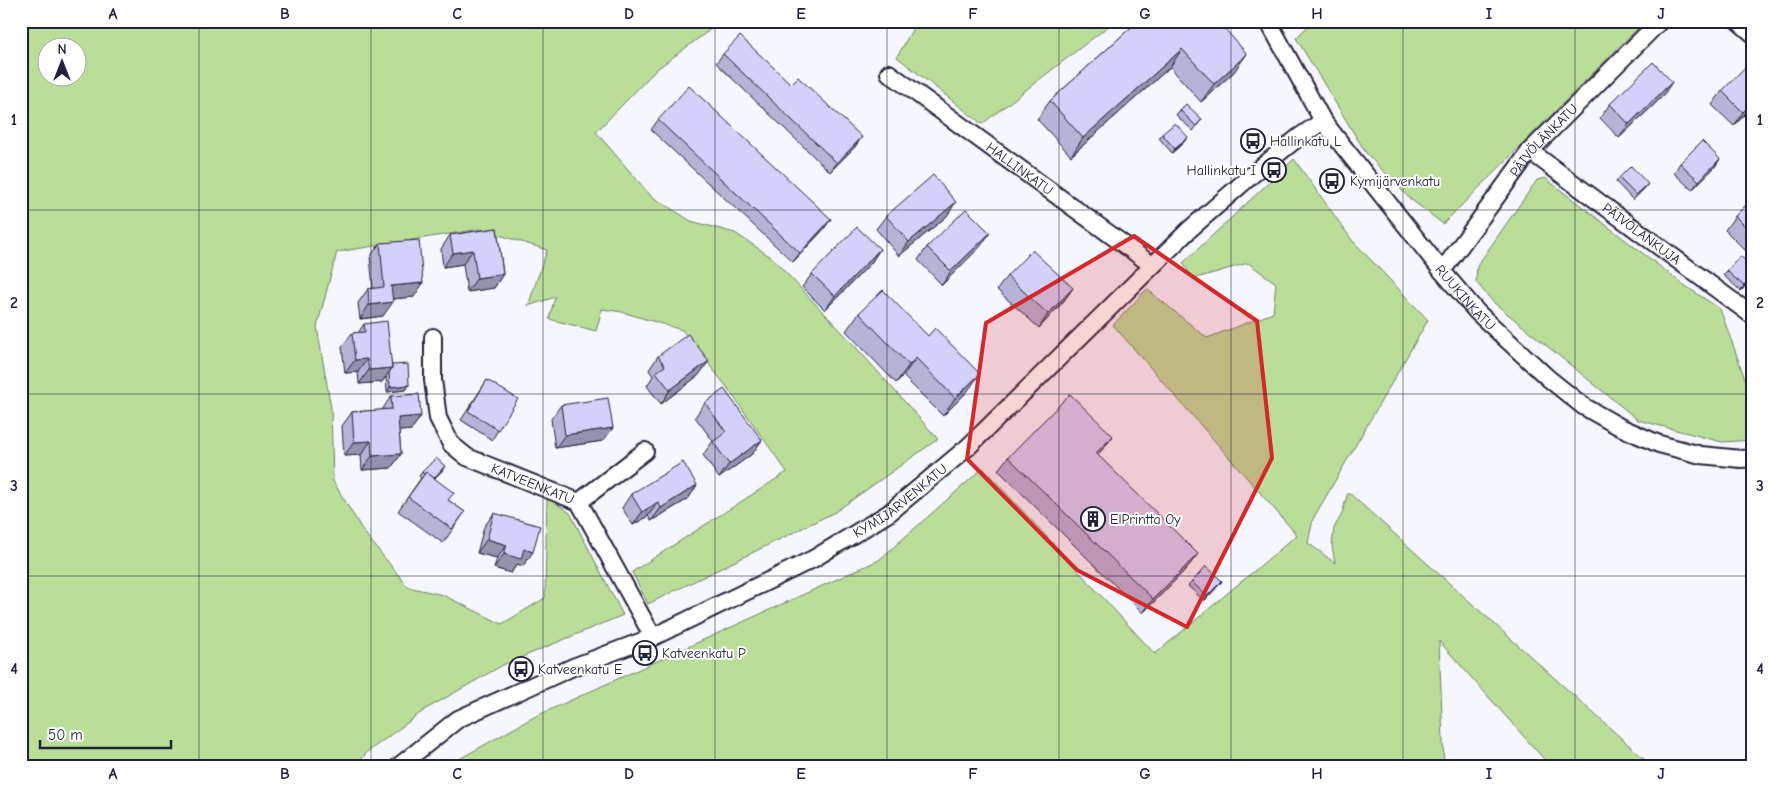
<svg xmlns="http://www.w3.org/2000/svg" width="1774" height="787" font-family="'Comic Neue',sans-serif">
	<rect width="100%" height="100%" fill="#f6f6fe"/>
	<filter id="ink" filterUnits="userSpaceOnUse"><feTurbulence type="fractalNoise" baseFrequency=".02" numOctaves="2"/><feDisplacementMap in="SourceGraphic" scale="10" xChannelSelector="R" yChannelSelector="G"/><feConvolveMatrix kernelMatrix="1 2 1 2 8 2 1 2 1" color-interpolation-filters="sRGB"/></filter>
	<g filter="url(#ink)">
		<g fill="#badd97" stroke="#6e8069" fill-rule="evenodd">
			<path d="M21 21H722L657 69 596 132 651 196 691 221 735 233 771 257 844 334 938 439 835 512 648 604 632 572 787 472 726 386 682 330 622 312 602 309 596 331 549 319 555 297 528 306 547 250 480 229 337 252 317 327 331 408 333 481 363 531 408 587 443 595 502 624 545 598 547 497 570 513 623 615 503 665 426 709 366 753 358 766H21ZM48 48H78V78H48Z"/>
			<path d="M917 21H1115L982 124 897 57Z"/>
			<path d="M1313 21H1645L1443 224 1409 198 1366 153 1296 38Z"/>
			<path d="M1294 159 1352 240 1428 320 1313 519 1308 543 1335 563 1332 546 1334 528 1342 514 1348 492 1652 766H1550L1439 641 1444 766H447L534 717 879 560 983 468 1155 654 1297 535 1113 325 1147 289 1207 338 1273 313 1276 283 1248 263 1193 279 1183 263Z"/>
			<path d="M1545 178 1684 285 1720 309 1748 387H1753V440L1722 442 1638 420 1493 302 1476 282 1477 266 1537 180Z"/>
		</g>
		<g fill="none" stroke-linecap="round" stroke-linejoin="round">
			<defs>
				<g id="minor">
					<path id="s1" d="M1268 21 1323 121 1442 271 1477 312 1548 378 1583 406 1620 427 1659 444 1701 455 1741 459 1753 458"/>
					<path d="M1738 21 1753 34"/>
					<path id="s2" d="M889 73 1152 265"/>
					<path id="s3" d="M1530 151 1753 316"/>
					<path id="s4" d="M1442 271 1530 151 1660 21"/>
					<path id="s5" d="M433 337V380L438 418 451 444 467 457 579 502 653 637"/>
					<path d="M579 502 645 451"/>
					<path id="s6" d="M399 766 458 719 573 667 653 637 813 559 889 513 968 447 1190 229 1260 168 1299 137 1323 121"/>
				</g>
			</defs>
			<use href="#minor" stroke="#22223b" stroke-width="20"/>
			<use href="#minor" stroke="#fff" stroke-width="16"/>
		</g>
		<g fill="#b5b3d6" stroke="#22223b">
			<path d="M1138 21 1234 72 1201 102 1170 67 1071 156 1037 119 1050 101Z"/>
			<path d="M723 54 855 147 830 172 716 63Z"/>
			<path d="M1753 68V121L1745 114 1734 126 1712 105 1722 91Z"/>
			<path d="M1663 96 1619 138 1600 118 1610 104Z"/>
			<path d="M1180 110 1202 119 1193 131 1176 115Z"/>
			<path d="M658 120 824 229 793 262 651 130Z"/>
			<path d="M1162 134 1184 142 1172 153 1159 138Z"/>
			<path d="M1720 159 1714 168 1692 190 1674 173 1680 163Z"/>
			<path d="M1619 178 1645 188 1633 200 1616 182Z"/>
			<path d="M1753 198V251L1749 254 1725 230 1735 216Z"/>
			<path d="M886 216H947L899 256 876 229Z"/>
			<path d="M497 228 503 274 494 288 467 292 463 264 443 267 441 249 450 235Z"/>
			<path d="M380 243 414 297 392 299 383 316 360 319 358 303 368 289 373 288 370 257Z"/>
			<path d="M927 247H980L942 285 918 260Z"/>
			<path d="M880 249 871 263 825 310 802 287 812 274Z"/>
			<path d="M1727 271 1753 278 1741 291 1723 275Z"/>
			<path d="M1007 276 1073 288 1063 302 1039 328 997 290Z"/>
			<path d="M859 313 967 392 943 416 903 376 896 383 846 331Z"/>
			<path d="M364 324 392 365 409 385 406 390 387 392 386 377 382 382 359 384 358 372 345 373 342 347 352 333H358Z"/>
			<path d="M658 356 699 375 661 404 647 386 653 376 649 370Z"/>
			<path d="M487 380 498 430 492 440 461 420Z"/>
			<path d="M391 396 421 416 411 430 399 431 401 454 391 468 362 470 361 455 344 456 342 426 352 412 382 410Z"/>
			<path d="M705 403 762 440 752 454 719 478 703 455 713 441 695 417Z"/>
			<path d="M561 405 603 441 555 448 551 419Z"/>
			<path d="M1113 436 1103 449 1097 455 1188 567 1143 613 998 470 1008 457Z"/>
			<path d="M442 471 434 479 448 500 465 512 443 543 398 511 421 478 419 476 422 472Z"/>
			<path d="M697 485 688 499 651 521 648 516 633 525 622 508 631 494Z"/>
			<path d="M494 513 523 566 517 564 511 573 494 568 497 558 477 553 484 527Z"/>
			<path d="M1222 581 1218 586 1204 601 1188 586 1192 582Z"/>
		</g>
		<g fill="#9492ae" stroke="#22223b">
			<path d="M1182 49 1170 67 1071 156 1083 138Z"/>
			<path d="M1247 54 1234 72 1201 102 1214 84Z"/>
			<path d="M1672 82 1663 96 1619 138 1629 124Z"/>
			<path d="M1753 102 1745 114 1734 126 1743 112Z"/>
			<path d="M862 137 855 147 830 172 837 163Z"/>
			<path d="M1188 137 1184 142 1172 153 1175 149Z"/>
			<path d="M1720 159 1714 168 1692 190 1699 181Z"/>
			<path d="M1648 184 1645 188 1633 200 1636 195Z"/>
			<path d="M956 202 947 216 899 256 909 242Z"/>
			<path d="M831 219 824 229 793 262 800 253Z"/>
			<path d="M990 233 980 247 942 285 951 271Z"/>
			<path d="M880 249 871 263 825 310 835 296Z"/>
			<path d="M473 250 463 264 443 267 453 253Z"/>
			<path d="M503 274 494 288 467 292 477 278Z"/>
			<path d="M1753 277V278L1741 291 1744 286Z"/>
			<path d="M423 283 414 297 381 300 391 286Z"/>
			<path d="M1073 288 1063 302 1039 328 1048 314Z"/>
			<path d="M393 302 383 316 360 319 369 305Z"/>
			<path d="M916 358 903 376 896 383 909 365Z"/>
			<path d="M367 359 358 372 345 373 355 360Z"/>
			<path d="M709 361 699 375 661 404 670 390Z"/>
			<path d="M392 368 382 382 359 384 369 370Z"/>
			<path d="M980 374 967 392 943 416 955 398Z"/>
			<path d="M409 385 406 390 387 392 390 387Z"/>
			<path d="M421 416 411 430 389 432 398 418Z"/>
			<path d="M613 428 603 441 555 448 565 435Z"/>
			<path d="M1113 436 1103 449 1086 467 1096 453Z"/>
			<path d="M762 440 752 454 719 478 729 464Z"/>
			<path d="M371 441 361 455 344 456 354 442Z"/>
			<path d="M401 454 391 468 362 470 372 456Z"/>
			<path d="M445 466 442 471 428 485 431 480Z"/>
			<path d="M697 485 688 499 651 521 661 508Z"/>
			<path d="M658 502 648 516 633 525 642 512Z"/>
			<path d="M487 539 507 545 497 558 477 553Z"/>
			<path d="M524 549 533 552 523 566 517 564 511 573 494 568 504 554Z"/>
			<path d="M1198 554 1188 567 1143 613 1153 599Z"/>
			<path d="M1222 581 1218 586 1204 601 1207 596Z"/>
		</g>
		<g fill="#d3d0f9" stroke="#22223b">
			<path d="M1138 21H1218L1247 54 1214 84 1182 49 1083 138 1050 101Z"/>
			<path d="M740 36 791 84 798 77 862 137 837 163 723 54Z"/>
			<path d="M1653 62 1672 82 1629 124 1610 104Z"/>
			<path d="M1748 64 1753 68V102L1743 112 1722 91Z"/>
			<path d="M689 86 831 219 800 253 658 120Z"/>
			<path d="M1186 104 1202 119 1196 126 1180 110Z"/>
			<path d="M1175 123 1188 137 1175 149 1162 134Z"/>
			<path d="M1702 141 1720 159 1699 181 1680 163Z"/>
			<path d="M1631 166 1648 184 1636 195 1619 178Z"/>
			<path d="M933 175 956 202 909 242 886 216Z"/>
			<path d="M1753 198V234L1735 216Z"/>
			<path d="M966 209 990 233 951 271 927 247Z"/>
			<path d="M857 227 880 249 835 296 812 274Z"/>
			<path d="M497 228 503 274 477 278 473 250 453 253 450 235Z"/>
			<path d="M419 240 423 283 391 286 393 302 369 305 368 289 384 287 380 243Z"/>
			<path d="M1032 250 1073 288 1048 314 1007 276Z"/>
			<path d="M1740 256 1753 267V277L1744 286 1727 271Z"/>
			<path d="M883 290 928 336 935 328 980 374 955 398 916 358 909 365 859 313Z"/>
			<path d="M387 321 392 368 369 370 367 359 355 360 352 333 365 332 364 324Z"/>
			<path d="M688 334 709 361 670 390 656 372 665 366 658 356Z"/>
			<path d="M408 364 409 385 390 387 389 373 392 368V365Z"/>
			<path d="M487 380 518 399 498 430 468 411Z"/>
			<path d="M724 389 762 440 729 464 713 442 726 432 705 403Z"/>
			<path d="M419 394 421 416 398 418 401 454 372 456 371 441 354 442 352 412 392 409 391 396Z"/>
			<path d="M1070 394 1113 436 1096 453 1198 554 1153 599 1008 457Z"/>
			<path d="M608 398 613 428 565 435 561 405Z"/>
			<path d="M436 458 445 466 434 478 426 472 424 474 422 472Z"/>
			<path d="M683 462 697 485 661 508 658 502 642 512 631 494Z"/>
			<path d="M426 472 454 493 448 500 465 512 452 529 408 497Z"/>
			<path d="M494 513 540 526 533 552 524 549 521 559 504 554 507 545 487 539Z"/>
			<path d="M1206 566 1222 581 1207 596 1192 582Z"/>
		</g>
	</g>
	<path fill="#d62828" fill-opacity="0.2" stroke="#d62828" stroke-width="4" stroke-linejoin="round" d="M1134 236 1257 321 1272 458 1187 627 1077 570 967 459 986 323Z"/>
	<path fill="none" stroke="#22223b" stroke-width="1" stroke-opacity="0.55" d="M199 21V766M371 21V766M543 21V766M715 21V766M887 21V766M1059 21V766M1231 21V766M1403 21V766M1575 21V766M21 210H1753M21 394H1753M21 576H1753"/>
	<defs>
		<symbol id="bus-ring" viewBox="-11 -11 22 22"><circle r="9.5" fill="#fff" stroke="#22223b" stroke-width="1.5"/><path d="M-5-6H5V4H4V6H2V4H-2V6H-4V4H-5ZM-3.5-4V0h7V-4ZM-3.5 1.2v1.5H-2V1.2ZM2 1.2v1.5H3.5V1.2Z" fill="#22223b"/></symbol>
		<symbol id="building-ring" viewBox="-11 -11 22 22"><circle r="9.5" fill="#fff" stroke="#22223b" stroke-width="1.5"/><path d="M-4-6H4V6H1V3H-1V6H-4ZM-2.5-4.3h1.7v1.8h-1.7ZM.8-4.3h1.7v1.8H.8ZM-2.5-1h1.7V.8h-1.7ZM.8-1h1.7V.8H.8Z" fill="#22223b"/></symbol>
	</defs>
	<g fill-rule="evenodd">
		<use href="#bus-ring" x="1239" y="127" width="28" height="28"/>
		<use href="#bus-ring" x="1260" y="156" width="28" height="28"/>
		<use href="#bus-ring" x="1318" y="167" width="28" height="28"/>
		<use href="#building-ring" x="1079" y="505" width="28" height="28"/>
		<use href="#bus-ring" x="631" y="639" width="28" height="28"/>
		<use href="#bus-ring" x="507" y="655" width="28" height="28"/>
	</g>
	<g text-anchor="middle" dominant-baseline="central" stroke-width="4" stroke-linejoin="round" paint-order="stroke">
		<g font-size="14" fill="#22223b" stroke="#fff">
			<text stroke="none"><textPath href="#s4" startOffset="166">PÄIVÖLÄNKATU</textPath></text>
			<text stroke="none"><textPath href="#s2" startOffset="162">HALLINKATU</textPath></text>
			<text stroke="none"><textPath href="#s3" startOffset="139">PÄIVÖLÄNKUJA</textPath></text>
			<text stroke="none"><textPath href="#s1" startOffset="341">RUUKINKATU</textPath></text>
			<text stroke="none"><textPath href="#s5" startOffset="202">KATVEENKATU</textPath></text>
			<text stroke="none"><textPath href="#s6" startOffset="570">KYMIJÄRVENKATU</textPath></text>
		</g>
		<g font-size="14" fill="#22223b" stroke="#fff" text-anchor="start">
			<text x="1270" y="141">Hallinkatu L</text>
			<text x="1256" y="170" text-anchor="end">Hallinkatu I</text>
			<text x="1350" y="181">Kymijärvenkatu</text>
			<text x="1110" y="519">ElPrintta Oy</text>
			<text x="662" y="653">Katveenkatu P</text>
			<text x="538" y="669">Katveenkatu E</text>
		</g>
	</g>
	<rect width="1774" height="787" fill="none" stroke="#fff" stroke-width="55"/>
	<g transform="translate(62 62)"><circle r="24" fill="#ffffff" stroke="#a7a7b1"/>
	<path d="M0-4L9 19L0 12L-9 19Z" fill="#22223b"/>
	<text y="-8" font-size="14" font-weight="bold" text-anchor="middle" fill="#22223b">N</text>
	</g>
	<path d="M40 740v8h131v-8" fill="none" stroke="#22223b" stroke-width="2.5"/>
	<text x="48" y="740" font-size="15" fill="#22223b" stroke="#ffffff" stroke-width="4" paint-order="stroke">50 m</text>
	<rect x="28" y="28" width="1718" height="732" fill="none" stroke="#22223b" stroke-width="2"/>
	<g font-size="16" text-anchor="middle" font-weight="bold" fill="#22223b">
		<text x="113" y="19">A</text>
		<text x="285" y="19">B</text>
		<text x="457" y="19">C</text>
		<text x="629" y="19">D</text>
		<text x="801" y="19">E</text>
		<text x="973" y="19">F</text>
		<text x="1145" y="19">G</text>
		<text x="1317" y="19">H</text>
		<text x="1489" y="19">I</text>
		<text x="1661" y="19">J</text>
		<text x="14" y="125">1</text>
		<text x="1760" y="125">1</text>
		<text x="14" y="308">2</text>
		<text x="1760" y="308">2</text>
		<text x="14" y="491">3</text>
		<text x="1760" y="491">3</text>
		<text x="14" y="674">4</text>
		<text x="1760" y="674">4</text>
		<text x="113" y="779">A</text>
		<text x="285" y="779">B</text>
		<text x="457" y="779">C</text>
		<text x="629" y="779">D</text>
		<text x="801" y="779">E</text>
		<text x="973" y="779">F</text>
		<text x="1145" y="779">G</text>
		<text x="1317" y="779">H</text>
		<text x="1489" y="779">I</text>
		<text x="1661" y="779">J</text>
	</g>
</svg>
